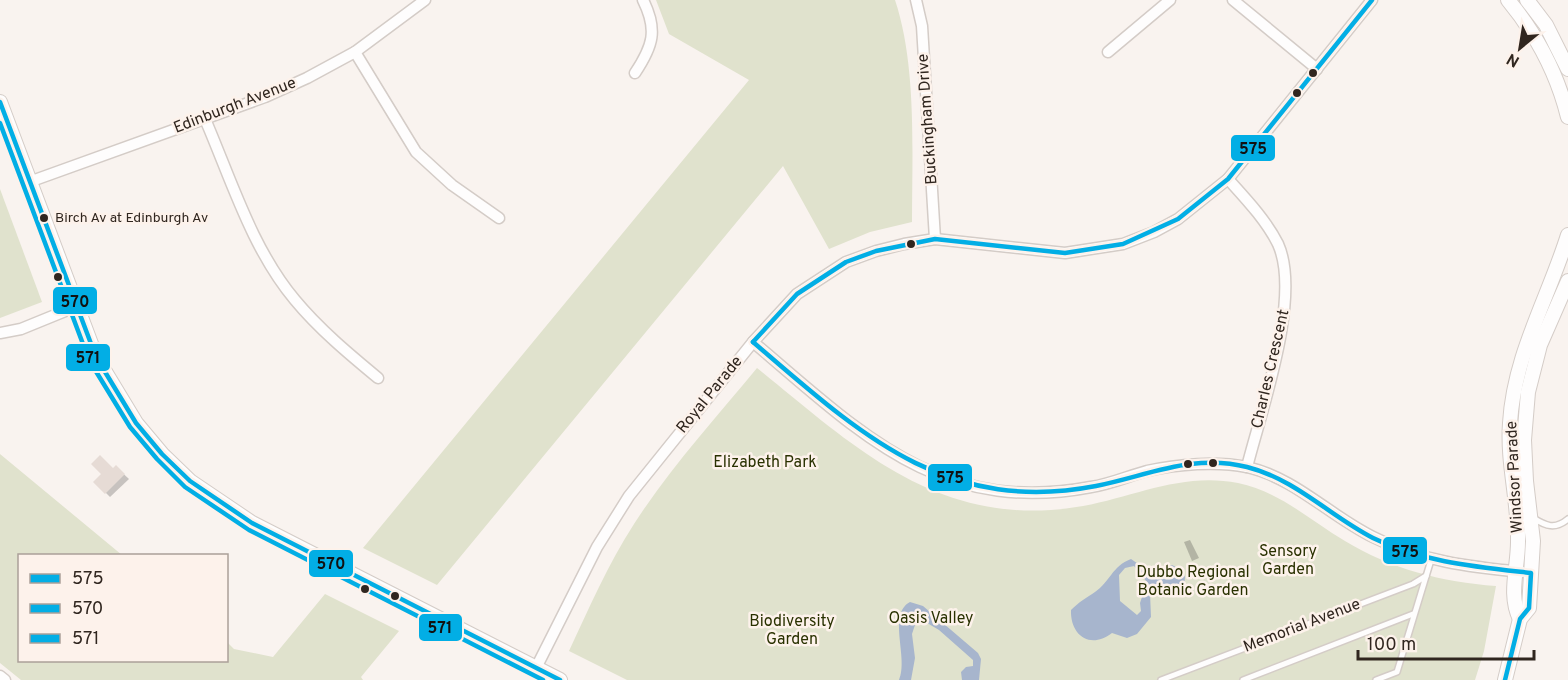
<svg xmlns="http://www.w3.org/2000/svg" width="1568" height="680" font-family="Overpass,sans-serif">
	<rect width="100%" height="100%" fill="#f9f3ef"/>
	<g fill="#e0e2cd">
		<path d="M656 0H895C917 66 912 152 912 222L870 232 829 249 783 166 437 585 363 548 749 80 669 34Z"/>
		<path d="M0 189 42 302 0 318Z"/>
		<path d="M757 368C857 449 941 531 1083 506 1136 496 1183 472 1238 483 1281 492 1309 520 1345 541 1391 569 1442 582 1496 586L1484 651 1475 680H627L569 651C589 608 608 564 634 524 670 468 715 419 757 368Z"/>
		<path d="M0 454 122 555 20 556V660H226L227 642 234 649 273 657 325 594 399 631 361 677 363 680H21L0 663Z"/>
	</g>
	<g fill="#a7b5cd" fill-rule="evenodd">
		<path d="M1131 559 1150 572 1172 565 1180 569 1185 577 1184 587 1175 589 1164 585 1150 593 1151 617 1137 634 1127 638 1112 633C1090 650 1070 635 1071 610 1079 602 1086 598 1095 592 1110 582 1112 566 1131 559ZM1134 566 1147 582 1140 603 1141 611 1137 615 1120 601 1119 575 1125 568Z"/>
		<path d="M910 602 923 606 978 653 981 659 979 680H962L961 672 966 667 973 666V660L939 630 922 620 916 622 912 634 915 658 911 680H899C909 658 887 614 910 602Z"/>
	</g>
	<g fill="#0003">
		<path d="M116 467 129 479 110 497 95 482Z"/>
		<path d="M1190 540 1199 558 1192 561 1184 542Z"/>
	</g>
	<path fill="#e6dbd5" d="M100 455 113 468 116 465 125 474 105 494 93 482 101 474 91 464Z"/>
	<g fill="none" stroke-linecap="round" stroke-linejoin="round">
		<defs>
			<g id="service">
				<path d="M1533 518C1546 526 1555 530 1568 519"/>
				<path d="M1161 680 1413 584 1426 576"/>
				<path d="M1243 680 1413 614"/>
				<path d="M1376 680 1397 672 1431 560"/>
			</g>
			<g id="minor">
				<path d="M916 0 922 26 935 239"/>
				<path d="M1233 0 1317 69"/>
				<path d="M355 52 416 152 452 185 499 218"/>
				<path d="M1108 52 1170 0"/>
				<path d="M635 73C653 46 658 30 643 0"/>
				<path d="M205 119C231 179 252 249 295 300 319 329 349 354 378 378"/>
				<path d="M1228 179C1246 199 1266 220 1278 244 1302 297 1261 411 1247 467"/>
				<path d="M29 182 265 97 307 78 355 52 425 0"/>
				<path d="M0 333 21 329 75 307"/>
				<path d="M753 342C860 432 938 516 1091 487 1111 484 1128 476 1147 471 1178 464 1216 461 1247 467 1295 478 1330 516 1373 537 1420 561 1470 567 1522 572"/>
				<path d="M536 668 597 547 629 496 753 342 797 294 846 262 876 251 904 244 935 239 1065 253 1123 244 1154 232 1178 219 1228 179 1372 0"/>
				<path d="M0 676 5 680"/>
			</g>
			<g id="tertiary">
				<path d="M1508 0C1537 35 1557 73 1568 117"/>
				<path d="M1527 0 1546 25 1568 69"/>
				<path d="M0 102 96 357 136 423 162 454 190 481 252 523 560 680"/>
				<path d="M1520 619C1508 595 1518 568 1518 542 1519 502 1507 463 1510 423 1514 355 1548 299 1568 235"/>
				<path d="M1505 680 1520 619 1529 608 1533 541 1526 481 1524 440 1528 392 1540 345 1568 281"/>
			</g>
		</defs>
		<use href="#service" stroke="#d4ccc7" stroke-width="8"/>
		<use href="#minor" stroke="#d4ccc7" stroke-width="13"/>
		<use href="#tertiary" stroke="#d4ccc7" stroke-width="16"/>
		<use href="#service" stroke="#fefdfd" stroke-width="5"/>
		<use href="#minor" stroke="#fefdfd" stroke-width="10"/>
		<use href="#tertiary" stroke="#fefdfd" stroke-width="14"/>
		<defs>
			<g id="bus-1">
				<path d="M753 342C859 433 945 515 1096 486 1147 476 1193 453 1247 467 1295 479 1330 516 1373 538 1421 562 1478 567 1531 573L1529 608 1520 619 1505 680"/>
				<path d="M753 342 797 294 846 262 876 251 935 239 1065 253 1123 244 1178 219 1228 179 1372 0"/>
			</g>
			<path id="bus-2" d="M0 102 96 357 136 423 162 454 190 481 252 523 560 680"/>
			<path id="bus-3" d="M0 123 89 360 130 427 157 459 185 487 249 530 543 680"/>
		</defs>
		<use href="#bus-1" stroke="#fdf2eb" stroke-width="9"/>
		<use href="#bus-2" stroke="#fdf2eb" stroke-width="9"/>
		<use href="#bus-3" stroke="#fdf2eb" stroke-width="9"/>
		<use href="#bus-1" stroke="#02aee5" stroke-width="4.5"/>
		<use href="#bus-2" stroke="#02aee5" stroke-width="4.5"/>
		<use href="#bus-3" stroke="#02aee5" stroke-width="4.5"/>
	</g>
	<g fill="#30261f" stroke="#fdf2eb" stroke-width="2">
		<circle cx="1313" cy="73" r="5"/>
		<circle cx="1297" cy="93" r="5"/>
		<circle cx="44" cy="218" r="5"/>
		<circle cx="911" cy="244" r="5"/>
		<circle cx="58" cy="277" r="5"/>
		<circle cx="1213" cy="463" r="5"/>
		<circle cx="1188" cy="464" r="5"/>
		<circle cx="365" cy="589" r="5"/>
		<circle cx="395" cy="596" r="5"/>
	</g>
	<g text-anchor="middle" dominant-baseline="central" stroke-width="5" stroke-linejoin="round" paint-order="stroke">
		<g font-size="14" fill="#30261f" stroke="#fdf2eb" text-anchor="start">
			<text x="55" y="218">Birch Av at Edinburgh Av</text>
		</g>
		<g font-size="16" fill="#30261f" stroke="#fdf2eb">
			<text transform="translate(235 106) rotate(-21)">Edinburgh Avenue</text>
			<text transform="translate(928 119) rotate(-94)">Buckingham Drive</text>
			<text transform="translate(1271 369) rotate(-77)">Charles Crescent</text>
			<text transform="translate(710 395) rotate(-51)">Royal Parade</text>
			<text transform="translate(1515 477) rotate(-93)">Windsor Parade</text>
			<text transform="translate(1302 626) rotate(-21)">Memorial Avenue</text>
		</g>
		<g font-size="16" fill="#293100" stroke="#fdf2eb">
			<text x="765" y="463">Elizabeth Park</text>
			<text x="1288" y="552">Sensory<tspan x="1288" dy="18">Garden</tspan></text>
			<text x="1193" y="573">Dubbo Regional<tspan x="1193" dy="18">Botanic Garden</tspan></text>
			<text x="931" y="619">Oasis Valley</text>
			<text x="792" y="622">Biodiversity<tspan x="792" dy="18">Garden</tspan></text>
		</g>
	</g>
	<g stroke="#fdf2eb" stroke-width="2">
		<rect x="1230" y="134" width="46" height="28" rx="6" fill="#02aee5"/>
		<rect x="52" y="286" width="46" height="29" rx="6" fill="#02aee5"/>
		<rect x="65" y="343" width="46" height="29" rx="6" fill="#02aee5"/>
		<rect x="927" y="463" width="46" height="29" rx="6" fill="#02aee5"/>
		<rect x="1382" y="536" width="46" height="29" rx="6" fill="#02aee5"/>
		<rect x="308" y="549" width="46" height="29" rx="6" fill="#02aee5"/>
		<rect x="418" y="613" width="45" height="29" rx="6" fill="#02aee5"/>
	</g>
	<g font-size="16" text-anchor="middle" font-weight="bold" fill="#111">
		<text x="1253" y="154">575</text>
		<text x="75" y="307">570</text>
		<text x="88" y="363">571</text>
		<text x="950" y="483">575</text>
		<text x="1405" y="557">575</text>
		<text x="331" y="569">570</text>
		<text x="440" y="633">571</text>
	</g>
	<rect x="18" y="554" width="210" height="108" fill="#fdf2eb" stroke="#aba099" stroke-width="1.5"/>
	<rect x="30" y="574" width="30" height="9" fill="#02aee5" stroke="#aba099" stroke-width="1.5"/>
	<text x="72" y="584" font-size="18" fill="#30261f">575</text>
	<rect x="30" y="604" width="30" height="9" fill="#02aee5" stroke="#aba099" stroke-width="1.5"/>
	<text x="72" y="614" font-size="18" fill="#30261f">570</text>
	<rect x="30" y="634" width="30" height="9" fill="#02aee5" stroke="#aba099" stroke-width="1.5"/>
	<text x="72" y="644" font-size="18" fill="#30261f">571</text>
	<g transform="translate(1520 48) rotate(210)" stroke="#fdf2eb" stroke-width="4.5" paint-order="stroke">
	<path d="M0-4.5L10 22L0 15L-10 22Z" fill="#30261f"/>
	<text y="-9" font-size="16" font-weight="bold" text-anchor="middle" fill="#30261f">N</text>
	</g>
	<path d="M1358 650v9h176v-9" fill="none" stroke="#30261f" stroke-width="3"/>
	<text x="1367" y="650" font-size="18" fill="#30261f" stroke="#fdf2eb" stroke-width="4.5" paint-order="stroke">100 m</text>
</svg>
